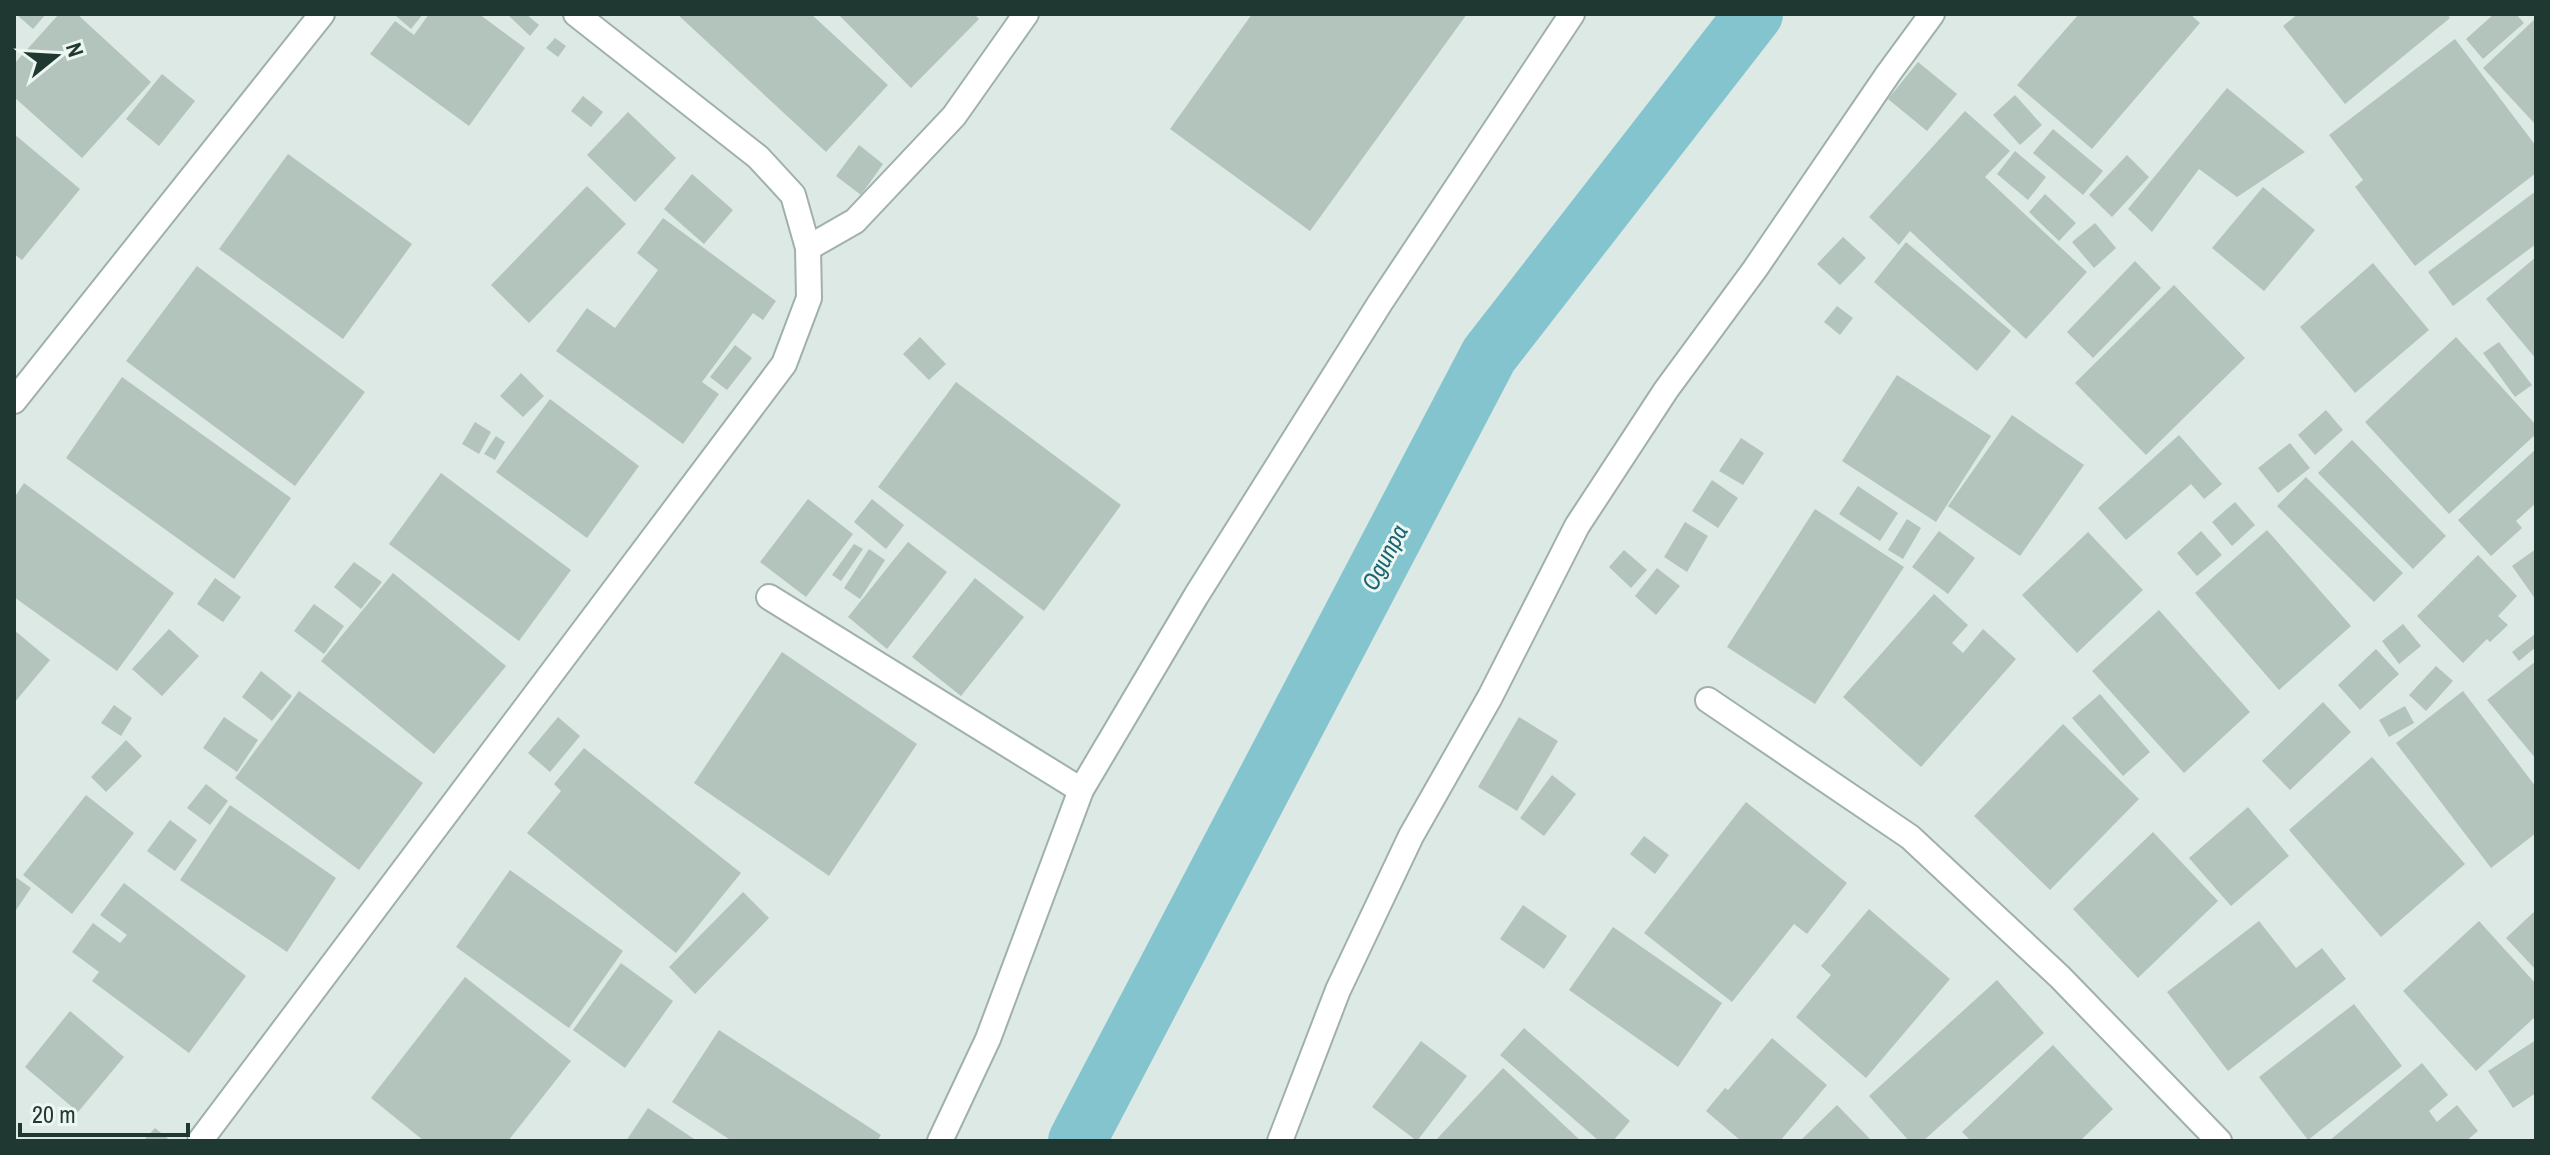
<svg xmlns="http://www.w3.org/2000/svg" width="2550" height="1155" font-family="'Archivo Narrow',sans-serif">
	<rect width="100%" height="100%" fill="#dde9e4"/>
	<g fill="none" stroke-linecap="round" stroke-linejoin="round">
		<path stroke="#84c4cf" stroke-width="58" d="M1077 1141 1489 355 1754 14"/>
	</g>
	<g fill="#b3c4bd">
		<path d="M16 14H46L33 29Z"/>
		<path d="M59 14H77L151 82 82 158 14 97V64Z"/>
		<path d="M398 14H423L411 29 396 16Z"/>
		<path d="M429 14H479L525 48 469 126 370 54 395 21 414 35Z"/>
		<path d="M507 14H526L539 25 530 36Z"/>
		<path d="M677 14H811L888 85 826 152Z"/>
		<path d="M838 14H974L979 19 911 88Z"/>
		<path d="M1252 14H1467L1310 231 1170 129Z"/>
		<path d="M2079 14H2190L2200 23 2092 149 2017 85Z"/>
		<path d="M2298 14H2447L2450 18 2345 104 2283 26Z"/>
		<path d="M2494 14H2516L2524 23 2483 59 2466 39Z"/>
		<path d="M2536 18V125L2483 68Z"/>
		<path d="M555 38 566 46 558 57 546 48Z"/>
		<path d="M2455 39 2536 146V173L2415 266 2355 187 2363 180 2329 135Z"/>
		<path d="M1918 62 1957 94 1927 131 1888 99Z"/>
		<path d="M162 74 195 101 159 146 126 119Z"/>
		<path d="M2227 88 2305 152 2237 197 2199 169 2152 232 2128 209Z"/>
		<path d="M2015 95 2042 125 2020 145 1993 115Z"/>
		<path d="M583 96 603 112 591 127 571 111Z"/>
		<path d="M1965 111 2010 151 1985 177 2087 272 2026 339 1910 231 1899 245 1869 217Z"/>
		<path d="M628 112 676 158 635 202 587 155Z"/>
		<path d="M2053 129 2103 171 2083 195 2033 153Z"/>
		<path d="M14 134 80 189 22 260 14 254Z"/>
		<path d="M859 145 883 164 861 195 836 176Z"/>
		<path d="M2015 151 2046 177 2028 200 1997 174Z"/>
		<path d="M288 154 412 244 343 339 219 249Z"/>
		<path d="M2127 155 2149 177 2112 217 2089 195Z"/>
		<path d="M692 174 733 210 704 244 664 209Z"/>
		<path d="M587 186 626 224 529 323 491 285Z"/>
		<path d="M2263 187 2315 230 2264 291 2212 248Z"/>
		<path d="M2536 191V244L2453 306 2428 272Z"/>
		<path d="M2045 194 2076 223 2059 241 2029 212Z"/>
		<path d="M663 218 776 301 763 320 753 313 702 382 719 394 683 444 556 351 587 308 615 328 658 270 637 253Z"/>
		<path d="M2095 223 2116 248 2094 268 2072 242Z"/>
		<path d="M1843 237 1866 258 1840 285 1817 264Z"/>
		<path d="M1906 242 2011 331 1977 371 1874 282Z"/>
		<path d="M2536 257V359L2486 299Z"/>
		<path d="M2135 261 2161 288 2093 358 2067 332Z"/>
		<path d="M2373 263 2429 330 2355 393 2300 327Z"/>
		<path d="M197 266 365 392 295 486 126 361Z"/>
		<path d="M2174 285 2245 358 2146 455 2075 383Z"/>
		<path d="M1837 306 1853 318 1840 335 1824 322Z"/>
		<path d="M920 337 946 364 929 380 903 354Z"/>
		<path d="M2456 337 2536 425V434L2449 514 2365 422Z"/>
		<path d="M2499 342 2532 385 2515 397 2483 353Z"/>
		<path d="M735 345 752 358 727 390 710 377Z"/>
		<path d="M521 373 544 396 523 417 500 396Z"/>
		<path d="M1897 375 1991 436 1936 522 1842 461Z"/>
		<path d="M122 377 291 498 234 579 66 458Z"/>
		<path d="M956 382 1121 505 1044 611 878 487Z"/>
		<path d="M550 399 639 466 587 538 496 472Z"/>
		<path d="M2326 410 2343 430 2315 455 2298 435Z"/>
		<path d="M2012 415 2084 465 2020 556 1948 506Z"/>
		<path d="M475 422 491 432 479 454 462 444Z"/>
		<path d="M2179 435 2222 484 2204 499 2191 484 2126 540 2098 508Z"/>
		<path d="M496 436 505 442 495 460 484 454Z"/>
		<path d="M1741 438 1764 453 1743 485 1719 471Z"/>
		<path d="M2352 440 2446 536 2413 569 2318 473Z"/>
		<path d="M2290 443 2310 468 2278 493 2258 468Z"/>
		<path d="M2536 449V503L2516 521 2522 528 2491 556 2458 520Z"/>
		<path d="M441 473 571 570 519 641 389 544Z"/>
		<path d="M2306 477 2403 573 2374 602 2277 506Z"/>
		<path d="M1712 480 1738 498 1718 528 1692 511Z"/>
		<path d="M24 483 174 593 117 671 14 597V498Z"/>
		<path d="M1858 486 1898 513 1880 541 1839 514Z"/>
		<path d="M808 499 853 534 806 597 760 562Z"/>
		<path d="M872 499 904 525 886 549 854 522Z"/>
		<path d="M2235 502 2255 525 2232 546 2212 522Z"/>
		<path d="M1815 509 1904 567 1815 704 1727 647Z"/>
		<path d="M1907 519 1921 528 1903 559 1888 550Z"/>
		<path d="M1685 522 1708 536 1687 572 1664 557Z"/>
		<path d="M2267 530 2351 626 2279 690 2195 593Z"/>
		<path d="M1939 531 1975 558 1948 594 1912 567Z"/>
		<path d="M2201 531 2222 555 2197 576 2177 553Z"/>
		<path d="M2088 532 2143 590 2077 653 2022 595Z"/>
		<path d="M908 542 947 572 887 649 848 617Z"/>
		<path d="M854 544 863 549 841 581 832 575Z"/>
		<path d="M869 549 885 560 860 599 844 588Z"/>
		<path d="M2536 549V600L2512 566Z"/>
		<path d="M1624 550 1647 570 1631 588 1609 567Z"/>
		<path d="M2478 555 2517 596 2498 616 2508 625 2490 642 2487 639 2463 663 2417 616Z"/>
		<path d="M354 562 382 582 361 609 334 587Z"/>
		<path d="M1657 568 1680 586 1656 615 1635 596Z"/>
		<path d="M393 573 506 666 434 754 321 661Z"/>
		<path d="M215 578 241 597 223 622 197 604Z"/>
		<path d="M975 578 1024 617 961 696 912 657Z"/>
		<path d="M1934 594 1968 625 1952 643 1963 653 1983 629 2016 659 1921 767 1843 697Z"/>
		<path d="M314 604 344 626 324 654 294 631Z"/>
		<path d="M2159 610 2250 712 2184 773 2092 671Z"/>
		<path d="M2403 624 2421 646 2399 664 2382 641Z"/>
		<path d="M169 629 199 656 162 696 132 669Z"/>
		<path d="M14 630 50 660 14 703Z"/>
		<path d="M2535 634 2536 647 2519 661 2512 652Z"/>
		<path d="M2376 649 2399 674 2360 710 2338 685Z"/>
		<path d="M782 652 917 744 829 876 694 783Z"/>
		<path d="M2536 661V759L2487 700Z"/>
		<path d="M2436 666 2453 681 2426 711 2409 695Z"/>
		<path d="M261 671 292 696 272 721 242 697Z"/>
		<path d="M299 691 423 783 359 870 235 778Z"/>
		<path d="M2463 691 2536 787V833L2491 868 2396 743Z"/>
		<path d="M2100 694 2150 752 2123 776 2072 718Z"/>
		<path d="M2323 702 2351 732 2290 790 2262 761Z"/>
		<path d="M114 705 132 718 121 736 101 723Z"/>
		<path d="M2405 706 2414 723 2389 737 2379 720Z"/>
		<path d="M224 717 258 740 237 772 203 748Z"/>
		<path d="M558 717 580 736 550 772 528 753Z"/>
		<path d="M1519 717 1558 741 1517 811 1478 787Z"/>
		<path d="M2063 724 2139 799 2050 890 1974 816Z"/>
		<path d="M126 740 142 756 106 792 91 777Z"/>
		<path d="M584 748 741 873 676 953 527 833 561 791 554 784Z"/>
		<path d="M2372 757 2465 864 2381 937 2289 830Z"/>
		<path d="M1552 775 1576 794 1544 836 1520 818Z"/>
		<path d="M206 784 228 801 210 825 187 808Z"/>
		<path d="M86 795 134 833 72 914 23 875Z"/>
		<path d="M1746 802 1847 883 1807 934 1794 924 1732 1002 1644 933Z"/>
		<path d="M230 805 336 878 287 952 180 880Z"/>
		<path d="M2248 807 2289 856 2231 906 2189 858Z"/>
		<path d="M170 820 197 840 175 871 147 851Z"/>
		<path d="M2153 832 2218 901 2138 978 2073 909Z"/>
		<path d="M1644 836 1669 855 1655 874 1630 854Z"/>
		<path d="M510 870 623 951 569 1028 456 947Z"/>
		<path d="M14 876 31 888 14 913Z"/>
		<path d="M124 883 246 976 189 1053 92 981 99 972 72 952 93 923 120 943 127 935 100 915Z"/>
		<path d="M743 892 769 918 695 994 669 967Z"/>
		<path d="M1523 905 1567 936 1544 969 1500 939Z"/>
		<path d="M1869 909 1950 979 1866 1078 1796 1017 1831 975 1821 966Z"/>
		<path d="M2536 910V970L2506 938Z"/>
		<path d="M2259 921 2296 968 2322 948 2346 979 2228 1071 2167 992Z"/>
		<path d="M2479 921 2536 984V1016L2476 1071 2403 991Z"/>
		<path d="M1613 927 1722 1003 1678 1067 1569 990Z"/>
		<path d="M621 963 673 1001 625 1068 573 1030Z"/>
		<path d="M465 977 571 1061 508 1141H424L371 1098Z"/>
		<path d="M1997 980 2044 1033 1923 1141H1909L1869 1096Z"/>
		<path d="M2354 1004 2402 1066 2308 1140 2259 1077Z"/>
		<path d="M70 1011 124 1057 78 1112 25 1067Z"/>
		<path d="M1524 1028 1630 1121 1613 1141H1599L1500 1055Z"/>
		<path d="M719 1030 881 1135 877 1141H732L672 1102Z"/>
		<path d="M1772 1038 1827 1085 1780 1141H1741L1706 1111 1725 1088 1728 1090Z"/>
		<path d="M2536 1040V1093L2513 1108 2488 1071Z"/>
		<path d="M1421 1041 1467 1076 1417 1141 1372 1107Z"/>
		<path d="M2053 1045 2113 1109 2080 1141H1971L1962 1132Z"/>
		<path d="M2422 1063 2448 1095 2429 1111 2437 1122 2457 1105 2478 1131 2466 1141H2329Z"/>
		<path d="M1503 1068 1581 1141H1435Z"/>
		<path d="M1837 1105 1872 1141H1800Z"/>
		<path d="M648 1108 697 1141H626Z"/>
		<path d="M155 1128 171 1141H143Z"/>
	</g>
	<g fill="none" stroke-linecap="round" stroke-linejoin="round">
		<defs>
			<g id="minor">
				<path d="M808 248 855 221 954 116 1026 14"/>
				<path d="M14 401 322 14"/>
				<path d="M769 597 1081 790"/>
				<path d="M1708 700 1910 837 2060 977 2219 1141"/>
				<path d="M200 1141 784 364 809 298 808 248 793 195 758 157 576 14"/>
				<path d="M940 1141 988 1039 1081 790 1196 596 1380 303 1572 14"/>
				<path d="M1280 1141 1338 990 1411 836 1490 697 1577 526 1666 390 1755 269 1888 74 1932 14"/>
			</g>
		</defs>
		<use href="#minor" stroke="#a0b0ab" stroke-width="28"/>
		<use href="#minor" stroke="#fff" stroke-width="24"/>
	</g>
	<g text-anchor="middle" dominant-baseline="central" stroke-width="6" stroke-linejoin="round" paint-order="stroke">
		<g font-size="24" font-style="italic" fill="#1a6473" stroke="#edf6f1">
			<text transform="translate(1384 557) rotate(-62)">Ogunpa</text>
		</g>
	</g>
	<rect width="2550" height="1155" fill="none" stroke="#1f3831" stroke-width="32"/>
	<g transform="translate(56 56) rotate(72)" stroke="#edf6f1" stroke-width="6" paint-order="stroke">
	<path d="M0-6L14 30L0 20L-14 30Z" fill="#1f3831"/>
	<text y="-12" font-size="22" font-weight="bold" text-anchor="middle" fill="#1f3831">N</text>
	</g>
	<path d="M20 1123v12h168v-12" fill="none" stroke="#1f3831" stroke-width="4"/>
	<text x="32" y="1123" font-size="24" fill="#1f3831" stroke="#edf6f1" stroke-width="6" paint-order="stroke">20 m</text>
</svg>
